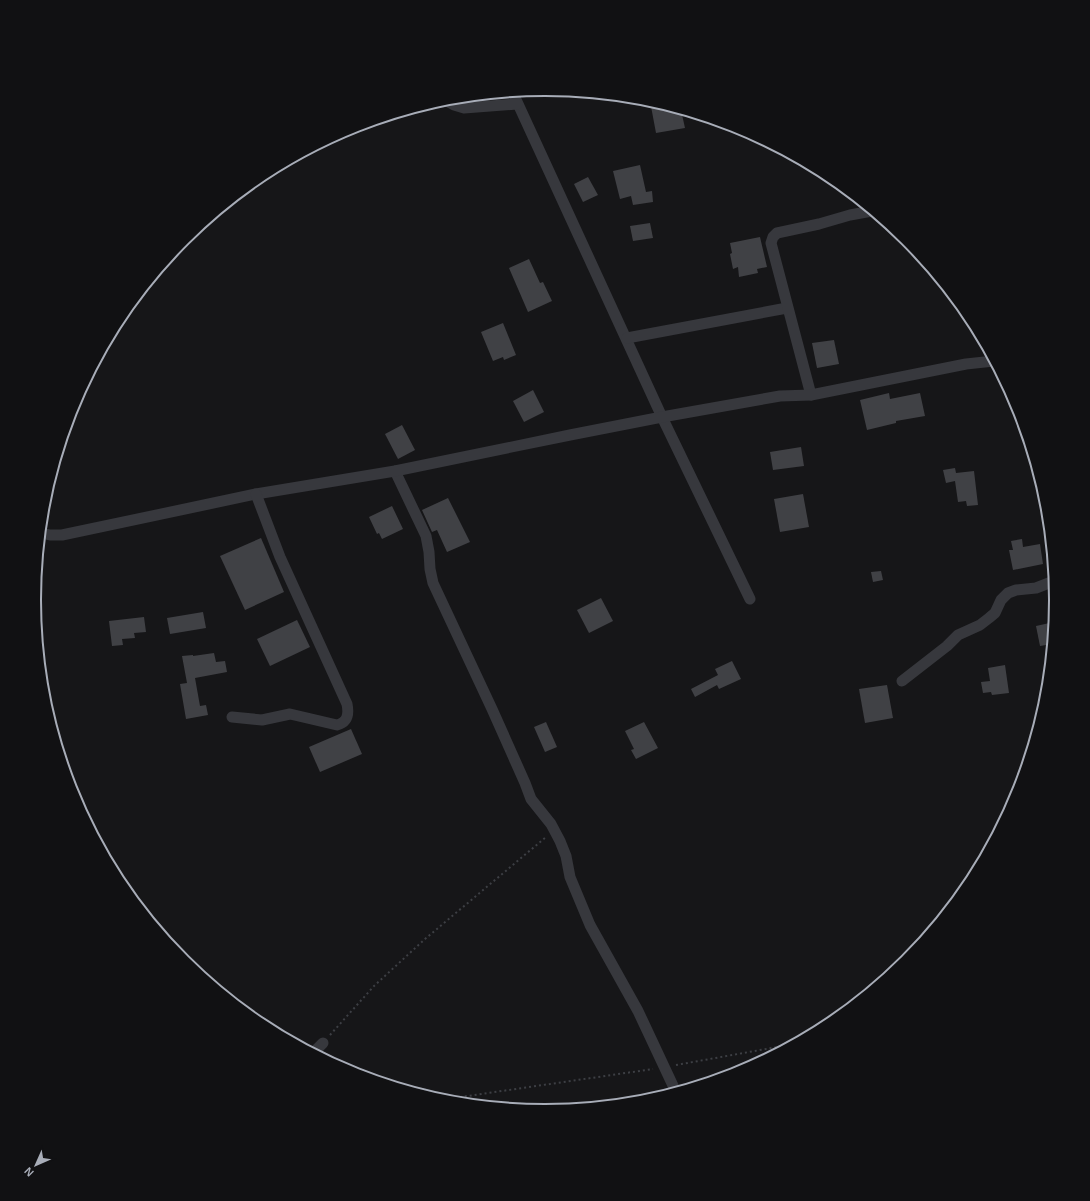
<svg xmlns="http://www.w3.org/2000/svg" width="1090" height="1201" font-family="Helvetica,sans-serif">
	<rect width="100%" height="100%" fill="#161618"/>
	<g fill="#404145">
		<path d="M650 101 681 110 685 128 656 133Z"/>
		<path d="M640 165 646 192 652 191 653 202 633 205 631 196 620 199 613 171Z"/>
		<path d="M588 177 598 195 583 202 574 184Z"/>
		<path d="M650 223 653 238 633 241 630 226Z"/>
		<path d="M760 237 767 267 757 269 758 273 739 277 738 267 733 269 730 254 732 253 730 243Z"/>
		<path d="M529 259 540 283 543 282 552 301 528 312 509 268Z"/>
		<path d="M503 323 516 355 504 360 503 357 493 361 481 332Z"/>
		<path d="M834 340 839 364 817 368 812 343Z"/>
		<path d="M533 390 544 412 524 422 513 401Z"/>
		<path d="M889 393 890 399 920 393 925 416 896 421V423L867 430 860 400Z"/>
		<path d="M402 425 415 450 398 459 385 434Z"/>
		<path d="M801 447 804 466 773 470 770 452Z"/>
		<path d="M955 468 956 473 974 471 978 505 967 506 966 501 958 502 955 481 946 483 943 470Z"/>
		<path d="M803 494 809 527 780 532 774 499Z"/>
		<path d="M448 498 470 542 447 552 437 530 432 532 422 510Z"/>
		<path d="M392 506 403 529 382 539 379 533 377 534 369 517Z"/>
		<path d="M261 538 284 592 245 610 220 556Z"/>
		<path d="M1022 539 1023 547 1040 544 1043 564 1013 570 1009 550H1013L1011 541Z"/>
		<path d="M881 571 883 580 873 582 871 572Z"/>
		<path d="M601 598 613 621 589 633 577 610Z"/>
		<path d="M203 612 206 628 170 634 167 618Z"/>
		<path d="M144 617 146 632 134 633 135 638 122 639 123 645 112 646 109 621Z"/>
		<path d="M297 620 310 647 270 666 257 639Z"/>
		<path d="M1054 622 1052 644 1040 646 1036 626Z"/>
		<path d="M214 653 216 662 225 661 227 672 195 678 200 706 206 705 208 715 186 719 180 684 187 683 182 656 193 655V656Z"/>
		<path d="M732 661 741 679 719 689 717 685 695 697 691 689 718 675 715 669Z"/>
		<path d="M1005 665 1009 693 992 695 991 692 983 693 981 682 990 681 988 668Z"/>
		<path d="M887 685 893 718 865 723 859 689Z"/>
		<path d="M546 722 557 747 545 752 534 727Z"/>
		<path d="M644 722 658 748 636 759 631 750 634 749 625 731Z"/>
		<path d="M351 729 362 754 320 772 309 747Z"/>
	</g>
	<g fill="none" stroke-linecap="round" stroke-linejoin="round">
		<g stroke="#3d3f44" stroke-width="2" stroke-dasharray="2 3" stroke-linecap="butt">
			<path d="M330 1035 374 986 425 939 546 837"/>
			<path d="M676 1065 794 1044"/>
			<path d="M440 1100 653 1069"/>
		</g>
		<g stroke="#37383d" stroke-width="11">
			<path d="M513 93 662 417 750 599"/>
			<path d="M445 100 454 105 464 108 517 104"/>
			<path d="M627 338 787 308"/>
			<path d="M811 395 771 243 773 237 777 233 819 224 850 215 872 211"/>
			<path d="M395 471 426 536 429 552 430 569 433 583 492 709 525 783 531 799 551 824 560 841 566 856 570 877 590 925 638 1011 676 1092"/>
			<path d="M41 533 50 535H62L256 494 395 471 570 435 662 417 780 396 811 395 966 364 994 361"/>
			<path d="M902 681 947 646 958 635 980 625 989 618 995 613 1001 600 1008 593 1016 590 1036 588 1054 581"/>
			<path d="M232 717 262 720 290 714 337 725C348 722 349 714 347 704L280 557 256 494"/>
			<path d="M313 1053 323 1043"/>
		</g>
	</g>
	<path d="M0 0H1090V1201H0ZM41 600a504 504 0 1 1 1008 0a504 504 0 1 1-1008 0Z" fill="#111113" fill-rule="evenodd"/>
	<path fill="none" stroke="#a8adb8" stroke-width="2" d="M41 600a504 504 0 1 1 1008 0a504 504 0 1 1-1008 0Z"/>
	<g transform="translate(36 1165) rotate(225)" stroke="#111113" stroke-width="3" paint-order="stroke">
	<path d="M0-3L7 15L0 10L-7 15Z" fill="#a8adb8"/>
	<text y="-6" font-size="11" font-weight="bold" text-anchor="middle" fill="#a8adb8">N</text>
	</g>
</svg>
